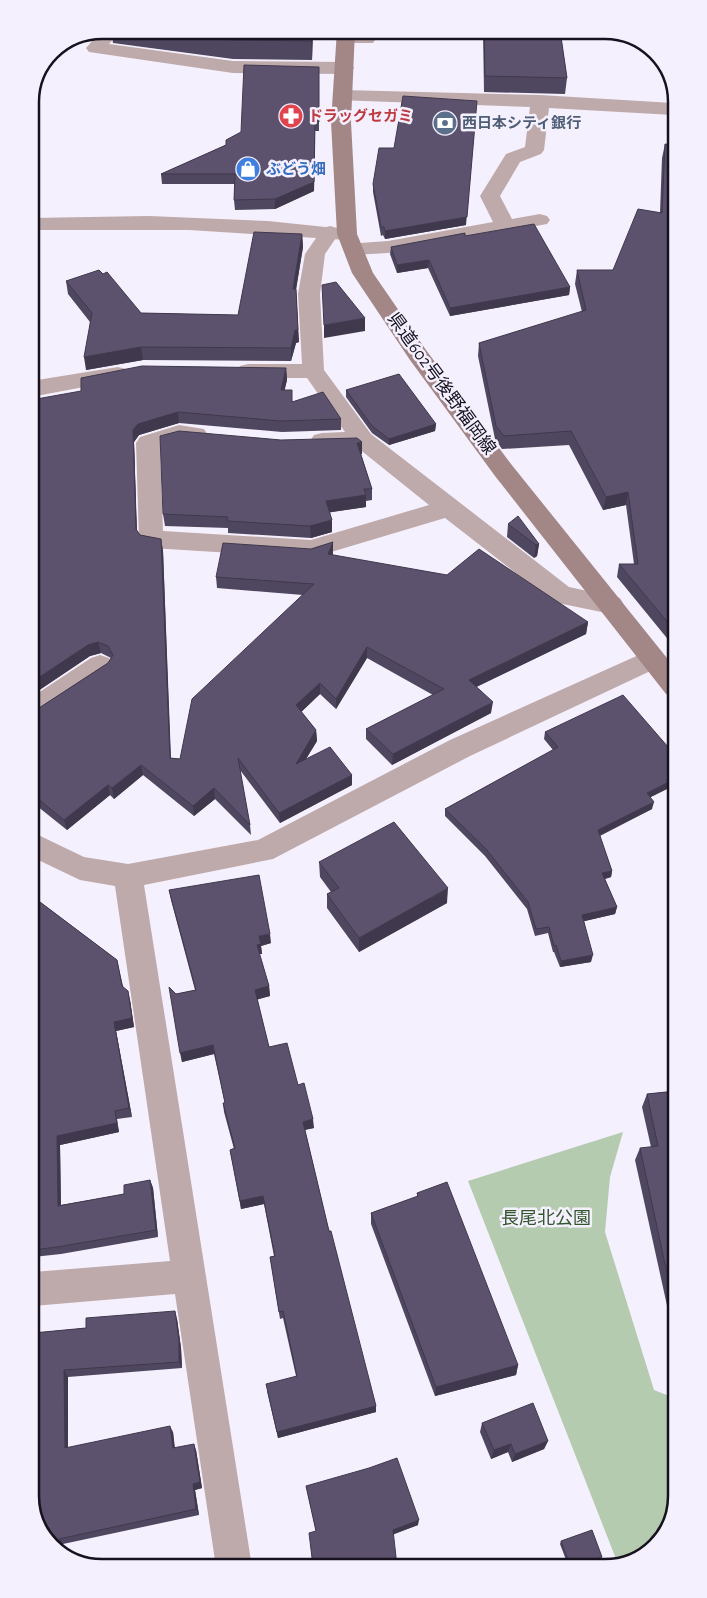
<svg xmlns="http://www.w3.org/2000/svg" width="707" height="1598" font-family="'Alegreya Sans','Noto Sans JP',sans-serif">
	<rect width="100%" height="100%" fill="#f5f0fe"/>
	<path fill="#b4cbaf" d="M623 1132 610 1177 605 1232 654 1390 677 1399V1497L665 1536 629 1564H618L468 1181Z"/>
	<g fill="none" stroke-linecap="round" stroke-linejoin="round">
		<path fill="#beaaaa" fill-rule="evenodd" d="M346 36 373 37 375 40 373 43H341L339 40 341 37Z"/>
		<g fill="#beaaaa" fill-rule="evenodd">
			<path d="M102 30H121L109 44 233 61 345 62 352 64 354 68 352 72 345 74 233 73 89 52 86 48Z"/>
			<path d="M343 90 540 95 673 103V115L549 108 544 150 541 154 520 162 500 196 512 219 540 214 547 216 550 220 547 224 388 253 353 255 346 254 343 249 346 244 388 241 493 222 480 196 506 154 525 147 530 107 336 100 334 96 336 92Z"/>
			<path d="M330 226 337 228 340 232 325 254 320 294 324 370 371 434 569 587 620 598 624 605 620 612 611 614 553 602 445 518 311 558 151 548 142 545 139 539 136 443 140 437 179 425 204 429 208 435 204 441 196 443 180 441 160 447 163 531 311 540 429 505 358 448 322 449 314 447 310 441 314 435 322 433 345 432 307 378H248L240 376 237 371 240 366 248 364H302L298 294 305 254 323 228Z"/>
			<path d="M118 367 126 369 129 374 126 379 31 397V381Z"/>
			<path d="M652 649 661 652 665 659 661 666 470 756 273 859 144 885 252 1567H216L175 1294 33 1306V1272L170 1261 115 886 80 880 32 857V832L84 857 128 864 258 840 450 740Z"/>
			<path d="M100 655 109 658 113 665 109 672 41 717 32 720V697L91 658Z"/>
		</g>
		<path fill="#beaaaa" fill-rule="evenodd" d="M149 216 268 221 354 230 357 234 354 238 347 240 189 230H30V218Z"/>
		<path fill="#a38787" fill-rule="evenodd" d="M337 30H355L351 122 357 234 373 273 426 350 511 464 675 668V697L666 694 495 476 410 360 352 273 337 234 331 122Z"/>
	</g>
	<g fill="#4f475f">
		<path d="M111 30H313L312 60 233 59 113 43Z"/>
		<path d="M483 30H560L567 78 565 94 484 92Z"/>
		<path d="M99 31 90 41 79 39Z"/>
		<path d="M319 67V131H315L314 191 275 209 235 210 234 200 235 184H162L161 174 226 145Z"/>
		<path d="M665 144 673 145 675 648 617 577 619 564H634L626 505 603 510 569 445 502 449 495 439 478 356 479 343 582 312 575 284 577 270H613L660 213 662 158Z"/>
		<path d="M373 184 466 225 385 239 383 235 381 236 373 192Z"/>
		<path d="M302 234 303 247 296 289 299 342 296 343 291 361 143 360 86 370 90 322 68 294 66 281 103 274 141 313 238 315Z"/>
		<path d="M465 236 570 287 569 295 450 316 428 268 397 273 390 254 391 247Z"/>
		<path d="M286 368 287 380 284 390 293 402 341 419V430L282 432 179 423 139 435 134 442 137 531 140 535 161 539 163 551 171 758 180 759 303 595 217 588 216 577 311 549 333 542V555L588 622 586 634 476 687 491 713 392 765 366 739V729L433 695 367 658 336 709 320 694 301 712 316 730 317 741 306 759 352 775V785L280 823 240 770 250 825 251 835 215 799 194 816 143 775 114 799 110 795 67 830 32 802V710L39 708 108 663 111 658 101 653 90 656 32 695 31 400Z"/>
		<path d="M346 390 436 424 435 431 389 445 372 433 346 397Z"/>
		<path d="M281 440 362 454H361L372 489V500L366 501V507L330 512 332 532 311 538 228 533V528L165 526 163 514Z"/>
		<path d="M508 524 539 544 537 556 534 558 507 537Z"/>
		<path d="M545 732 675 755V785L650 797 652 809 600 836 612 871 611 877 605 879 617 907 615 914 584 921 591 962 560 967 554 952H553L548 933 535 936 527 909 485 856 445 816V809L553 750 544 739Z"/>
		<path d="M319 862 447 903 359 952 327 908V894L331 892 320 877Z"/>
		<path d="M169 890 271 943 261 946 262 954H259L269 986 270 996 257 999 269 1047 298 1085 314 1128 305 1130 329 1231 376 1406V1412L278 1438 267 1391 296 1376 283 1318 280 1319 270 1257 274 1256 264 1204 241 1209 230 1150 234 1149 224 1112 223 1103H225L214 1054 182 1062 176 994 195 990 171 900Z"/>
		<path d="M32 896 117 960 123 986 130 1000 134 1027 116 1031 132 1117 117 1119 119 1132 60 1145 61 1205 124 1194 150 1180 153 1188 158 1237 61 1254 33 1257Z"/>
		<path d="M676 1091 677 1351 635 1160 640 1148 651 1147 642 1107 647 1094Z"/>
		<path d="M417 1193 518 1365 516 1375 435 1396 371 1224V1213L417 1197Z"/>
		<path d="M177 1319 181 1348 182 1368 68 1377V1448L173 1432 175 1448 196 1450 202 1488 195 1490 199 1515 63 1544V1548L55 1549 34 1520 33 1333 86 1328Z"/>
		<path d="M482 1423 548 1441 544 1449 512 1462 508 1452 491 1459 480 1432Z"/>
		<path d="M306 1486 418 1525 393 1534 316 1531Z"/>
		<path d="M561 1541 600 1559 587 1564 568 1565 560 1544Z"/>
	</g>
	<g fill="#40394d">
		<path d="M312 30H313L312 60 311 41Z"/>
		<path d="M99 31 90 41 89 35Z"/>
		<path d="M476 110 466 225 385 239V231Z"/>
		<path d="M315 131 314 191 275 209V199Z"/>
		<path d="M302 234 303 247 294 302 293 289Z"/>
		<path d="M429 260 428 268 397 273V265Z"/>
		<path d="M570 287 569 295 450 316V308Z"/>
		<path d="M365 318V331L324 338V325Z"/>
		<path d="M295 330H298L299 342 296 343 291 361V348Z"/>
		<path d="M141 347 143 360 86 370 84 357Z"/>
		<path d="M286 368 287 380 282 402 281 390Z"/>
		<path d="M178 412 179 423 139 435 134 442 137 540 136 529 133 430 138 424Z"/>
		<path d="M436 424 435 431 389 445V439Z"/>
		<path d="M362 442V454L357 455V443Z"/>
		<path d="M628 492 626 505 603 510 606 497Z"/>
		<path d="M366 495V507L326 513V501Z"/>
		<path d="M332 520V532L311 538 310 526Z"/>
		<path d="M161 539 163 551 171 769 170 758Z"/>
		<path d="M333 542V553L329 565 328 554Z"/>
		<path d="M539 544 537 556 534 558 536 545Z"/>
		<path d="M588 622 586 634 468 691 469 680Z"/>
		<path d="M98 642 101 653 90 656 32 695V682L88 645Z"/>
		<path d="M367 647V658L336 709V699Z"/>
		<path d="M320 683V694L297 716 296 705Z"/>
		<path d="M493 702 491 713 392 765 393 754Z"/>
		<path d="M316 730 317 741 296 775V764Z"/>
		<path d="M141 765 143 775 114 799 112 788Z"/>
		<path d="M352 775V785L280 823 279 813Z"/>
		<path d="M675 779V785L645 800 647 793Z"/>
		<path d="M108 785 110 795 67 830 64 820Z"/>
		<path d="M214 788 215 799 194 816 193 806Z"/>
		<path d="M654 802 652 809 596 837 598 830Z"/>
		<path d="M612 871 611 877 601 880 602 873Z"/>
		<path d="M448 888 447 903 359 952V938Z"/>
		<path d="M617 907 615 914 581 922 582 915Z"/>
		<path d="M270 934 271 943 261 946 262 954H258L257 945 259 936Z"/>
		<path d="M593 955 591 962 560 967 561 961Z"/>
		<path d="M269 986 270 996 256 1000 255 990Z"/>
		<path d="M128 991 130 1000 134 1027 116 1031 132 1117 129 1108 114 1022Z"/>
		<path d="M213 1045 214 1054 182 1062 180 1053Z"/>
		<path d="M115 1111 119 1132 60 1145 61 1213 58 1206 57 1136Z"/>
		<path d="M313 1119 314 1128 303 1130V1122Z"/>
		<path d="M150 1180 153 1188 158 1237 156 1230Z"/>
		<path d="M263 1196 264 1204 241 1209 240 1201Z"/>
		<path d="M175 1311 177 1319 181 1348 182 1368 179 1362Z"/>
		<path d="M518 1365 516 1375 435 1396 436 1387Z"/>
		<path d="M64 1370 68 1377V1454L65 1448Z"/>
		<path d="M376 1406V1412L278 1438 277 1432Z"/>
		<path d="M170 1426 173 1432 175 1454 173 1448Z"/>
		<path d="M548 1441 544 1449 512 1462 515 1454Z"/>
		<path d="M194 1444 196 1450 202 1488 195 1490 199 1515 196 1509 193 1484Z"/>
		<path d="M511 1444 508 1452 491 1459 494 1450Z"/>
		<path d="M419 1520 418 1525 392 1535 393 1530Z"/>
		<path d="M59 1539 63 1544V1548L59 1543Z"/>
		<path d="M602 1557 600 1559 587 1564H582Z"/>
	</g>
	<g fill="#5c526e" stroke="#40394d">
		<path d="M155 30H312L311 41 232 40Z"/>
		<path d="M484 30H560L567 78 485 76Z"/>
		<path d="M244 65 319 67V122H315L314 182 275 199 234 200 235 174H161L226 145V140L241 132Z"/>
		<path d="M403 96 477 101 467 217 385 231 384 227H381L373 184 379 148H394Z"/>
		<path d="M665 144 673 145 675 631 619 564H638L628 492 606 497 571 431 504 436 496 426 479 343 586 310 577 270H613L638 209 662 213Z"/>
		<path d="M534 224 570 287 450 308 429 260 397 265 391 247 465 233V236Z"/>
		<path d="M254 232 302 234 293 289H296L298 330H295L291 348 141 347 84 357 92 313 66 281 99 270 103 274 107 272 141 313 238 315Z"/>
		<path d="M336 282 365 318 324 325 322 285Z"/>
		<path d="M142 366 286 368 281 390H292V402L323 392 341 419 281 421 178 412 138 424 133 430 136 529 140 535 161 539 170 758 180 759 192 699 314 584 216 577 223 543 311 549 333 542 328 554 447 575 479 549 588 622 469 680 493 702 393 754 366 729 444 689 367 647 336 699 320 683 296 705 316 730 296 764 330 747 352 775 279 813 238 758 250 825 214 788 193 806 141 765 112 788 108 785 64 820 32 794V710L39 708 108 663 113 655 108 646 98 642 88 645 32 682 31 400 81 391V378Z"/>
		<path d="M399 374 436 424 389 439 372 426 346 390Z"/>
		<path d="M179 431 281 440 357 438 362 442 357 443 372 489H364L366 495 326 501 332 520 310 526 227 521 228 517 163 514 160 436Z"/>
		<path d="M518 516 539 544 536 545 508 524Z"/>
		<path d="M623 695 675 755V779L647 793 654 802 598 830 612 871 602 873 617 907 582 915 593 955 561 961 556 945 554 946 549 927 536 929 528 902 486 849 445 809 558 747 545 732Z"/>
		<path d="M394 822 448 888 359 938 327 894 339 888 319 862Z"/>
		<path d="M259 875 270 934 259 936 261 944 257 945 269 986 255 990 269 1047 287 1043 298 1085 304 1083 313 1119 303 1122 329 1231H331L376 1406 277 1432 266 1384 297 1376 283 1311 279 1312 270 1257 275 1256 263 1196 240 1201 230 1150 235 1148 223 1103H225L213 1045 180 1053 169 987 176 994 196 990 169 890Z"/>
		<path d="M32 896 117 960 122 986 128 991 132 1018 114 1022 129 1108 115 1111 117 1123 57 1136 58 1206 124 1194V1185L150 1180 156 1230 57 1247 33 1250Z"/>
		<path d="M676 1091V1315L640 1148 658 1146 647 1094Z"/>
		<path d="M447 1182 518 1365 436 1387 371 1213 418 1196 417 1193Z"/>
		<path d="M175 1311 179 1340V1362L64 1370 65 1448 170 1426 173 1448 194 1444 200 1482 193 1484 196 1509 59 1539V1543L51 1544 34 1520 33 1333 86 1328V1318Z"/>
		<path d="M533 1403 548 1441 515 1454 511 1444 494 1450 482 1423Z"/>
		<path d="M397 1458 419 1520 393 1530 397 1566H313L309 1533 316 1531 306 1486 369 1468Z"/>
		<path d="M592 1530 602 1557 582 1564 570 1565 561 1541Z"/>
	</g>
	<defs>
		<symbol id="pharmacy-disc" viewBox="-11 -11 22 22"><circle r="9.5" fill="#e0444e" stroke="#f5f0fe"/><path d="M-2-6h4v4h4v4h-4v4h-4v-4h-4v-4h4Z" fill="#fff"/></symbol>
		<symbol id="bank-disc" viewBox="-11 -11 22 22"><circle r="9.5" fill="#5c6f8a" stroke="#f5f0fe"/><path d="M-6-4H6V4H-6ZM0-2.3a2.3 2.3 0 1 0 0 4.6a2.3 2.3 0 1 0 0-4.6Z" fill="#fff"/></symbol>
		<symbol id="shop-disc" viewBox="-11 -11 22 22"><circle r="9.5" fill="#3f7fe0" stroke="#f5f0fe"/><path d="M-5-2.5h2.3a2.7 3.5 0 0 1 5.4 0H5L5.5 6h-11ZM-1.5-2.5h3a1.5 2.3 0 0 0-3 0Z" fill="#fff"/></symbol>
	</defs>
	<g fill-rule="evenodd">
		<use href="#pharmacy-disc" x="277" y="102" width="28" height="28"/>
		<use href="#bank-disc" x="431" y="109" width="28" height="28"/>
		<use href="#shop-disc" x="234" y="155" width="28" height="28"/>
	</g>
	<g text-anchor="middle" dominant-baseline="central" stroke-width="5" stroke-linejoin="round" paint-order="stroke">
		<g font-size="15" font-weight="bold" fill="#be3a42" stroke="#f5f0fe" text-anchor="start">
			<text x="308" y="116">ドラッグセガミ</text>
		</g>
		<g font-size="15" font-weight="bold" fill="#4e5e75" stroke="#f5f0fe" text-anchor="start">
			<text x="462" y="123">西日本シティ銀行</text>
		</g>
		<g font-size="15" font-weight="bold" fill="#366cbe" stroke="#f5f0fe" text-anchor="start">
			<text x="266" y="169">ぶどう畑</text>
		</g>
		<g font-size="18" fill="#16121e" stroke="#f5f0fe">
			<text transform="translate(441 384) rotate(54)">県道602号後野福岡線</text>
		</g>
		<g font-size="18" fill="#34562d" stroke="#f5f0fe">
			<text x="546" y="1219">長尾北公園</text>
		</g>
	</g>
	<path d="M0 0H707V1598H0ZM102 39H605A63 63 0 0 1 668 102V1496A63 63 0 0 1 605 1559H102A63 63 0 0 1 39 1496V102A63 63 0 0 1 102 39Z" fill="#f5f0fe" fill-rule="evenodd"/>
	<path fill="none" stroke="#16121e" stroke-width="2.5" d="M102 39H605A63 63 0 0 1 668 102V1496A63 63 0 0 1 605 1559H102A63 63 0 0 1 39 1496V102A63 63 0 0 1 102 39Z"/>
</svg>
